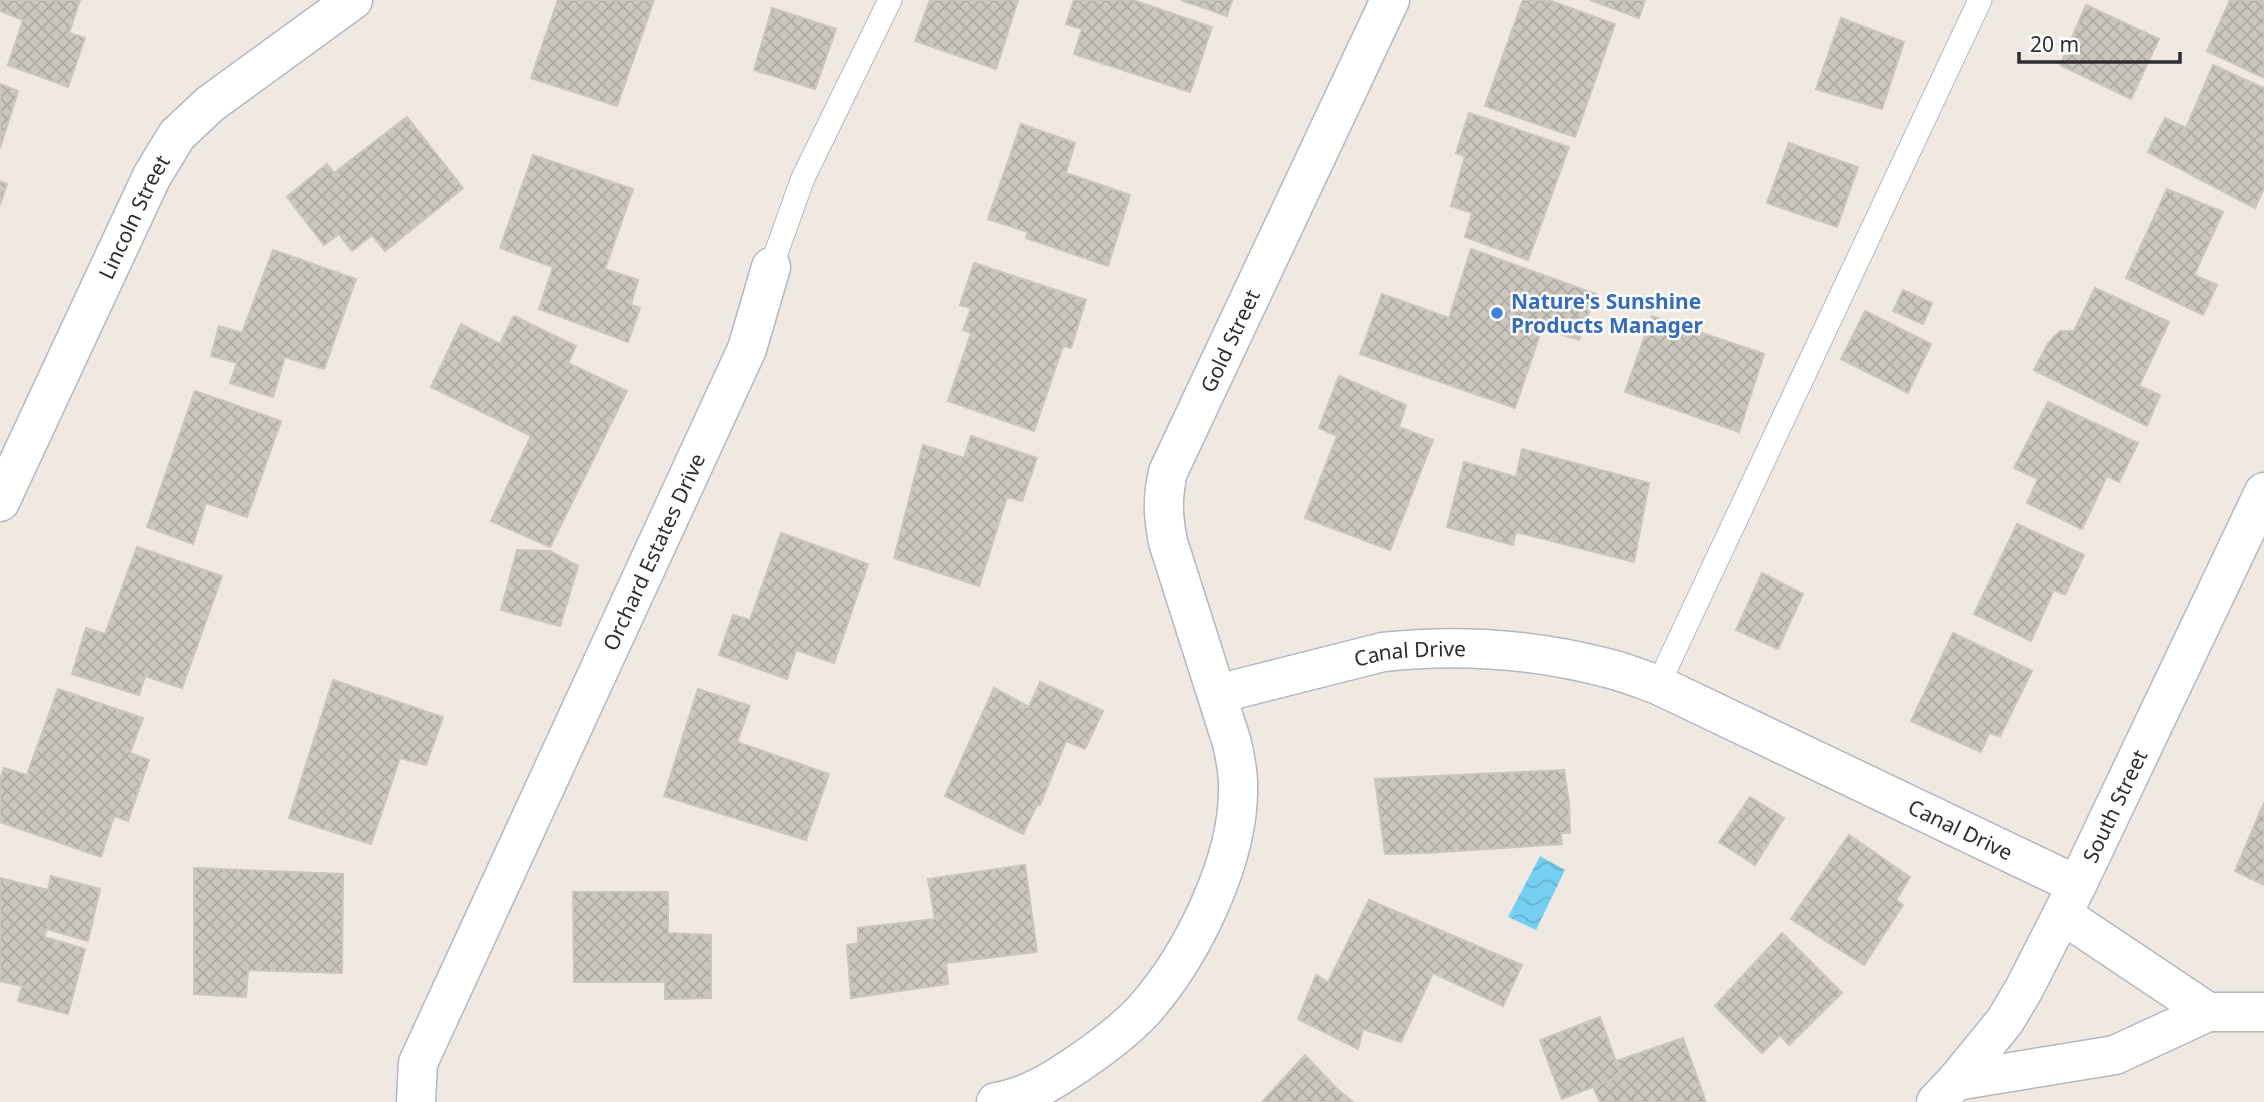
<svg xmlns="http://www.w3.org/2000/svg" width="2264" height="1102" font-family="'Noto Sans',sans-serif">
	<defs>
		<pattern id="water-waves" width="16" height="10" patternUnits="userSpaceOnUse" patternTransform="scale(1.75)"><rect width="16" height="10" fill="#75cff0"/><path d="M0 5q4-4 8 0t8 0" fill="none" stroke="#66b2ce"/></pattern>
		<pattern id="building-cross-hatch" width="8" height="8" patternUnits="userSpaceOnUse" patternTransform="scale(1.75)"><rect width="8" height="8" fill="#cbc7bf"/><path d="M0 0l8 8M0 8l8-8" fill="none" stroke="#afaba4"/></pattern>
	</defs>
	<rect width="100%" height="100%" fill="#efe9e1"/>
	<path fill="url(#water-waves)" d="M1540 856 1565 870 1536 930 1508 917Z"/>
	<g fill="url(#building-cross-hatch)" stroke="#cbc5ba" stroke-width="2">
		<path d="M0 0H80L69 33 85 38 68 87 8 65 23 20 0 11Z"/>
		<path d="M558 0H654L617 106 531 78Z"/>
		<path d="M930 0H1018L996 69 915 41Z"/>
		<path d="M1074 0H1133L1212 27 1190 92 1074 54 1082 29 1066 24Z"/>
		<path d="M1181 0H1232L1227 16Z"/>
		<path d="M1523 0H1548L1615 24 1575 137 1485 106Z"/>
		<path d="M1590 0H1645L1639 18Z"/>
		<path d="M2230 0H2264V78L2207 51Z"/>
		<path d="M2086 5 2159 39 2131 99 2060 65Z"/>
		<path d="M772 8 836 29 815 89 754 70Z"/>
		<path d="M1841 18 1904 42 1882 109 1816 89Z"/>
		<path d="M2213 65 2264 88V188L2255 208 2148 152 2165 118 2186 128Z"/>
		<path d="M0 84 18 91 0 148Z"/>
		<path d="M1469 113 1569 147 1528 260 1465 237 1472 213 1451 206 1465 156 1456 153Z"/>
		<path d="M407 117 463 188 385 251 372 235 352 251 339 234 324 245 287 197 327 164 334 173Z"/>
		<path d="M1021 124 1075 143 1066 173 1130 195 1108 266 1026 238 1028 232 988 219Z"/>
		<path d="M1789 143 1858 167 1837 227 1767 203Z"/>
		<path d="M533 155 633 189 605 269 638 280 631 305 640 308 628 342 539 309 553 267 500 248Z"/>
		<path d="M0 181 7 184 0 205Z"/>
		<path d="M2167 189 2223 212 2194 275 2217 285 2203 315 2126 278Z"/>
		<path d="M1471 249 1596 294 1579 340 1542 328 1515 408 1360 354 1382 294 1449 318Z"/>
		<path d="M273 250 356 279 324 369 285 357 273 397 230 383 237 363 211 356 219 326 242 333Z"/>
		<path d="M974 263 1086 300 1071 348 1063 346 1034 431 948 401 971 333 963 330 971 308 960 305Z"/>
		<path d="M2095 288 2169 322 2139 386 2160 395 2147 426 2034 370 2048 343 2060 331H2074Z"/>
		<path d="M1903 290 1932 303 1923 324 1893 311Z"/>
		<path d="M1865 311 1931 344 1908 393 1841 359Z"/>
		<path d="M514 316 576 346 568 363 627 391 550 547 491 521 531 436 431 387 461 324 500 344Z"/>
		<path d="M1652 316 1764 354 1739 432 1625 392Z"/>
		<path d="M1339 376 1406 405 1399 427 1433 440 1390 550 1305 518 1337 436 1319 428Z"/>
		<path d="M195 391 281 421 247 517 206 503 193 544 147 527Z"/>
		<path d="M2048 402 2138 443 2119 482 2107 476 2082 529 2027 503 2038 479 2014 468Z"/>
		<path d="M971 436 1037 458 1022 501 1007 497 979 586 894 558 923 445 964 458Z"/>
		<path d="M1522 449 1649 483 1634 562 1516 532 1513 545 1447 527 1464 462 1516 477Z"/>
		<path d="M2017 524 2084 555 2065 595 2054 590 2031 641 1974 614Z"/>
		<path d="M781 533 868 564 834 663 796 650 787 679 719 655 733 615 750 620Z"/>
		<path d="M137 547 222 576 182 688 145 676 139 695 72 674 86 628 105 634Z"/>
		<path d="M517 550 550 551 578 566 560 626 501 610Z"/>
		<path d="M1762 573 1803 594 1778 649 1736 630Z"/>
		<path d="M1953 633 2032 671 2000 736 1989 733 1981 752 1911 721Z"/>
		<path d="M333 680 443 717 426 765 400 758 371 844 289 818Z"/>
		<path d="M1040 682 1103 711 1085 749 1066 741 1040 805H1037L1023 834 945 796 994 688 1029 707Z"/>
		<path d="M58 689 143 718 130 753 149 760 128 821 114 816 101 857 0 822V779L4 768 27 775Z"/>
		<path d="M698 689 750 706 737 742 829 774 806 840 664 796Z"/>
		<path d="M1564 770 1569 802 1570 833H1561L1562 844 1426 853 1385 854 1375 779Z"/>
		<path d="M1750 797 1784 818 1755 865 1719 842Z"/>
		<path d="M2264 803V885L2235 871Z"/>
		<path d="M1849 835 1910 877 1896 900 1903 905 1864 965 1791 919Z"/>
		<path d="M1025 865 1037 952 946 963 948 984 851 998 847 945 858 943V928L935 919 928 879Z"/>
		<path d="M194 868 343 874 342 973 248 970 246 997 194 994Z"/>
		<path d="M51 876 100 889 88 941 47 929 44 937 85 949 68 1014 18 1001 22 986 0 981V878L48 890Z"/>
		<path d="M573 892H668V933L711 935V998L665 999V982H574Z"/>
		<path d="M1369 900 1522 965 1503 1006 1433 973 1401 1042 1363 1029 1358 1049 1298 1019 1316 975 1328 982Z"/>
		<path d="M1782 933 1842 993 1789 1045 1780 1035 1762 1053 1715 1006Z"/>
		<path d="M1600 1017 1621 1076 1562 1099 1540 1040Z"/>
		<path d="M1683 1038 1706 1102H1600L1593 1087 1621 1076 1616 1061Z"/>
		<path d="M1305 1055 1336 1088 1353 1102H1262Z"/>
	</g>
	<g fill="none" stroke-linecap="round" stroke-linejoin="round">
		<defs>
			<g id="service">
				<path d="M771 267 803 178 890 0"/>
				<path d="M1658 685 1980 0"/>
			</g>
			<g id="minor">
				<path id="s1" d="M0 502 152 176 177 135 210 104 353 0"/>
				<path id="s2" d="M1217 694 1383 652C1457 644 1534 649 1607 668 1624 672 1641 679 1658 685L2077 885"/>
				<path d="M2063 915 2208 1012"/>
				<path d="M1956 1081 2115 1055 2208 1012H2264"/>
				<path id="s3" d="M416 1102 418 1063 747 349 771 267"/>
				<path id="s4" d="M996 1102C1028 1097 1056 1079 1082 1061 1104 1046 1125 1030 1143 1011 1192 956 1240 859 1238 785 1238 770 1235 756 1232 743L1168 542C1163 516 1162 499 1168 472L1390 0"/>
			</g>
			<g id="tertiary">
				<path id="s5" d="M1936 1102 1956 1081 2005 1021 2024 989 2077 885 2264 492"/>
			</g>
		</defs>
		<use href="#service" stroke="#b4b7c1" stroke-width="25"/>
		<use href="#minor" stroke="#b4b7c1" stroke-width="41"/>
		<use href="#tertiary" stroke="#b4b7c1" stroke-width="41"/>
		<use href="#service" stroke="#fff" stroke-width="23"/>
		<use href="#minor" stroke="#fff" stroke-width="38"/>
		<use href="#tertiary" stroke="#fff" stroke-width="38"/>
	</g>
	<circle fill="#3f7fe0" stroke="#fff" stroke-width="2.5" cx="1497" cy="313" r="7"/>
	<g text-anchor="middle" dominant-baseline="central" stroke-width="5" stroke-linejoin="round" paint-order="stroke">
		<g font-size="21" fill="#2e2e2e" stroke="#fff">
			<text stroke="none"><textPath href="#s1" startOffset="315">Lincoln Street</textPath></text>
			<text stroke="none"><textPath href="#s4" startOffset="894">Gold Street</textPath></text>
			<text stroke="none"><textPath href="#s3" startOffset="602">Orchard Estates Drive</textPath></text>
			<text stroke="none"><textPath href="#s2" startOffset="198">Canal Drive</textPath></text>
			<text stroke="none"><textPath href="#s5" startOffset="348">South Street</textPath></text>
			<text stroke="none"><textPath href="#s2" startOffset="786">Canal Drive</textPath></text>
		</g>
		<g font-size="21" font-weight="bold" fill="#366cbe" stroke="#fff" text-anchor="start">
			<text x="1511" y="301">Nature's Sunshine<tspan x="1511" dy="24">Products Manager</tspan></text>
		</g>
	</g>
	<path d="M2019 52v10h161v-10" fill="none" stroke="#2e2e2e" stroke-width="3.5"/>
	<text x="2030" y="52" font-size="21" fill="#2e2e2e" stroke="#ffffff" stroke-width="5" paint-order="stroke">20 m</text>
</svg>
